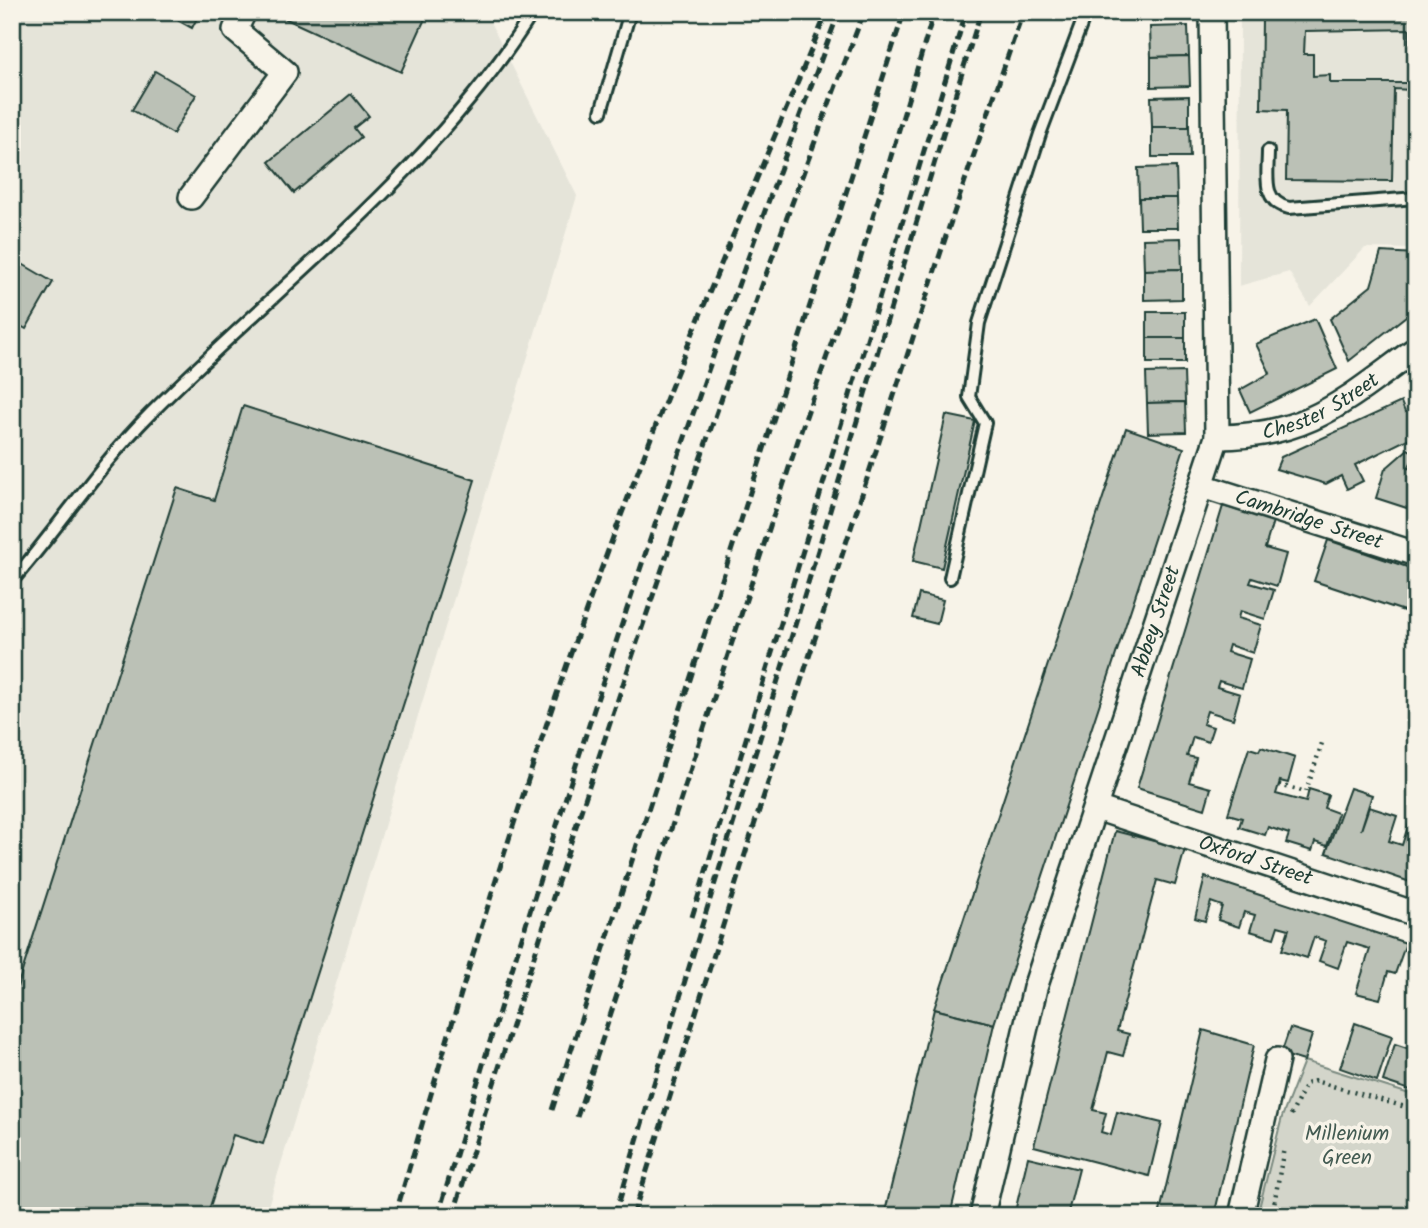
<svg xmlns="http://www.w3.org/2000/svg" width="1428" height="1228" font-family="Kalam,sans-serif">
	<rect width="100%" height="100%" fill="#f7f3e8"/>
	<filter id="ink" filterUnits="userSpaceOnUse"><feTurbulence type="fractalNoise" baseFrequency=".0143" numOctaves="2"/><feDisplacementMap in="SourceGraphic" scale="14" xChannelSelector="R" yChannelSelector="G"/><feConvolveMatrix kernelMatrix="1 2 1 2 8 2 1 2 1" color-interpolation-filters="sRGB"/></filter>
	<g filter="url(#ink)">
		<g fill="#e5e4d9">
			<path d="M12 12H485L577 196 265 1216H12Z"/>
			<path d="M1240 12H1416V249L1365 248 1310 306 1289 272 1239 286Z"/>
		</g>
		<path fill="#d3d5ca" stroke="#79897f" stroke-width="2" d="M1304 1061 1416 1096V1216H1257L1282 1117Z"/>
		<g fill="#bbc1b6" stroke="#1f3d34" stroke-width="2" fill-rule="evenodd">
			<path d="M163 12H200L192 28Z"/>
			<path d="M271 12H428L401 72Z"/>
			<path d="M1276 12H1416V141H1410L1411 90 1394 89 1392 181 1286 180 1287 110 1261 109 1262 17H1276ZM1409 29V83H1330V75L1313 76V54H1304L1305 31Z"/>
			<path d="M1188 26 1189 56 1151 57 1150 27Z"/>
			<path d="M1189 56 1190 86 1151 87V57Z"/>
			<path d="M155 71 196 95 173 134 132 110Z"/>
			<path d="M351 94 369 116 354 128 361 137 294 193 269 162Z"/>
			<path d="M1189 96V127H1152L1151 97Z"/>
			<path d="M1152 127H1189L1190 157H1152Z"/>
			<path d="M1176 167 1177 198H1139L1138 168Z"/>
			<path d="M1139 198H1177L1178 228H1140Z"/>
			<path d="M1181 238 1182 269 1144 270 1143 239Z"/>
			<path d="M1381 252 1416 254V308L1349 361 1330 319 1371 286Z"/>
			<path d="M12 258 53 282 26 329 12 321Z"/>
			<path d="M1182 269V299L1144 300V270Z"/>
			<rect x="1147" y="312" width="38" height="26"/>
			<path d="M1315 319 1337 369 1250 412 1240 390 1270 373 1256 344Z"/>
			<rect x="1147" y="338" width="38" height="25"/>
			<path d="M1184 372 1185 402 1147 403 1146 373Z"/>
			<path d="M1185 402 1186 432 1148 433 1147 403Z"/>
			<path d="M1401 402 1405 412 1416 410V435L1355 465 1363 481 1347 489 1341 476 1326 484 1276 469 1281 457Z"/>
			<path d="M243 406 475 480 263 1144 233 1135 207 1216H12V1003L177 488 214 500Z"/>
			<path d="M946 415 975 421 942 568 913 561Z"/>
			<path d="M1126 428 1184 448 994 1024 934 1009Z"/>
			<path d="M1408 449 1416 454 1408 468 1416 470V511L1376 498 1385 469Z"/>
			<path d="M1223 506 1273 521 1265 548 1286 554 1277 586 1252 578 1250 583 1274 590 1265 619 1240 611 1238 618 1261 625 1253 653 1229 645 1227 652 1250 659 1242 688 1219 681 1217 687 1240 694 1233 719 1207 711 1203 724 1213 727 1208 742 1193 737 1187 756 1196 758 1189 782 1211 788 1205 809 1137 788Z"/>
			<path d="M1328 540 1416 570V615L1314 581Z"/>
			<path d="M919 594 943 600 937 624 913 618Z"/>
			<path d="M1261 747 1295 758 1288 783 1280 781 1276 794 1306 802 1309 789 1328 795 1324 808 1338 813 1327 846 1315 842 1312 851 1286 843 1289 834 1268 827 1265 835 1239 827 1242 818 1228 814 1249 748 1259 751Z"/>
			<path d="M1350 788 1372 795 1361 830 1369 807 1397 816 1389 841 1402 845 1412 814 1416 815V884L1326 853Z"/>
			<path d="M1115 831 1185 849 1175 885 1157 880 1117 1031 1129 1034 1123 1056 1108 1052 1093 1110 1106 1113 1101 1132 1111 1135 1117 1112 1162 1123 1149 1176 1034 1146Z"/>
			<path d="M1205 877 1406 943 1395 974 1388 972 1380 999 1356 993 1370 949 1347 942 1338 968 1319 961 1326 941 1314 937 1307 958 1282 950 1289 929 1278 926 1274 938 1250 931 1255 915 1244 912 1239 927 1218 920 1222 906 1211 902 1205 921 1195 918Z"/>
			<path d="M934 1009 994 1024 950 1216H884Z"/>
			<path d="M1355 1023 1392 1036 1377 1081 1340 1068Z"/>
			<path d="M1290 1028 1312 1035 1304 1061 1281 1054Z"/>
			<path d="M1203 1030 1254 1045 1214 1216H1159Z"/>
			<path d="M1395 1044 1416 1051V1092L1383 1081Z"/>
			<path d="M1028 1157 1079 1169 1067 1216H1014Z"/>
		</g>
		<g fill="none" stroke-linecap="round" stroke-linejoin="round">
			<defs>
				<g id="service">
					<path d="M601 112 630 12"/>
					<path d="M1268 151C1268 175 1261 202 1289 208L1416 198"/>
					<path d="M950 578 985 423 969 397 979 323 1040 134 1086 12"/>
					<path d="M12 581C59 527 99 465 150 414 280 283 434 170 533 12"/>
				</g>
				<g id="minor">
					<path d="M191 197 285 72 235 30 244 12"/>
					<path id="s1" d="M1217 437C1311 436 1343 401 1416 349"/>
					<path id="s2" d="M1202 486 1416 554"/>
					<path id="s3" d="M1096 808 1416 914"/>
					<path id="s4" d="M982 1216 1035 988 1217 437 1212 12"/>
					<path d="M1241 1216 1277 1060"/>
				</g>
			</defs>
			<use href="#service" stroke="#1f3d34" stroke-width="16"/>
			<use href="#minor" stroke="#1f3d34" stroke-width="28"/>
			<g stroke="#1f3d34" stroke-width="4.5" stroke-dasharray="2 5" stroke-linecap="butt">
				<path d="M1279 785 1306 792 1322 743"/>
				<path d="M1291 1115 1306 1084 1315 1081 1416 1110"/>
				<path d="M1272 1216 1284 1148"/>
			</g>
			<use href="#service" stroke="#f7f3e8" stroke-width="10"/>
			<use href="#minor" stroke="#f7f3e8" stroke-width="23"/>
			<g stroke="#1f3d34" stroke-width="5" stroke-dasharray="10 5" stroke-linecap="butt">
				<path d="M692 917 966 12"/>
				<path d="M552 1110 904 12"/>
				<path d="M577 1117 803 425 858 267 934 12"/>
				<path d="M395 1216C461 992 527 767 609 548 676 367 752 190 827 12"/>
				<path d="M438 1216C557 810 688 408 839 12"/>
				<path d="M453 1216C577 810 712 408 864 12"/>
				<path d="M615 1216C671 1021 732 829 792 635 856 428 916 219 981 12"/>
				<path d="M633 1216 751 835 947 233 1023 12"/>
			</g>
		</g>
	</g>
	<g text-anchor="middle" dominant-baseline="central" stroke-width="7" stroke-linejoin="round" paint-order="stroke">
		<g font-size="21" fill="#1f3d34" stroke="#f7f3e8">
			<text stroke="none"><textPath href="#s1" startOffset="110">Chester Street</textPath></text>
			<text stroke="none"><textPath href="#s2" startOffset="112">Cambridge Street</textPath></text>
			<text stroke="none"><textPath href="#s4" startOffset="620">Abbey Street</textPath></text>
			<text stroke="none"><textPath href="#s3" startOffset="168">Oxford Street</textPath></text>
		</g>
		<g font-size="21" fill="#435b52" stroke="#f7f3e8">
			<text x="1347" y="1134">Millenium<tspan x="1347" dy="24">Green</tspan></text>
		</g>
	</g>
	<rect width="1428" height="1228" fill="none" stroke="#f7f3e8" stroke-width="42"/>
	<rect x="21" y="21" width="1386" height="1186" fill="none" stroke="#1f3d34" stroke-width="2.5" filter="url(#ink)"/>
</svg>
